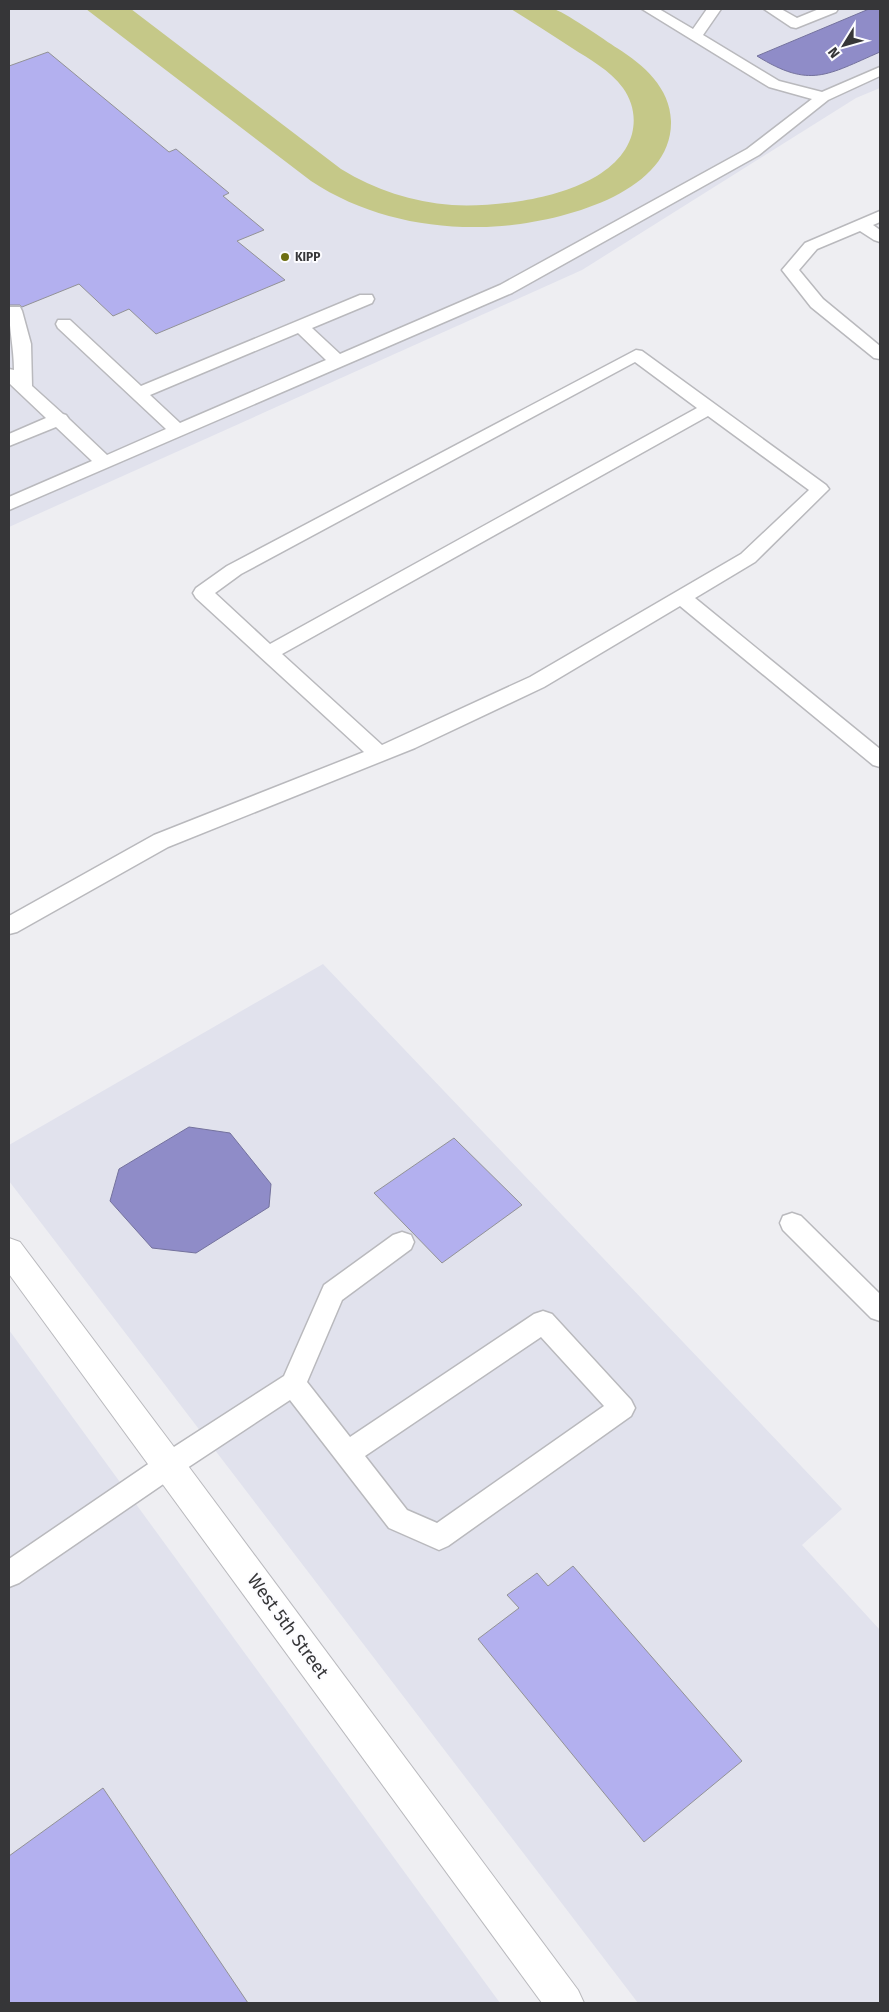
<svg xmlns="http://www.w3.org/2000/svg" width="889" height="2012" font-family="'Fira Sans',sans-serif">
	<rect width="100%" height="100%" fill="#eeeef2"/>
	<g fill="#e1e2ed">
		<path d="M9 9H880V88L856 98 582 270 9 527Z"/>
		<path d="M323 964 842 1509 802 1545 880 1630V2003H638L9 1181V1145Z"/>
		<path d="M9 1330 500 2003H9Z"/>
	</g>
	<path fill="#c5c888" d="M86 9H131L341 169C375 190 412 202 452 205 504 208 615 195 632 134 636 118 633 102 623 88 610 70 589 59 572 48 552 35 532 22 511 9 525 9 540 7 553 9 562 10 606 41 617 48 644 65 670 88 671 121 673 200 539 227 480 227 420 228 361 214 311 181Z"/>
	<g fill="#8f8cc8" stroke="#74729d">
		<path d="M869 9H880V52C827 75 810 89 757 56Z"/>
		<path d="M189 1127 230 1133 271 1184 269 1207 196 1253 152 1248 110 1201 119 1169Z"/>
	</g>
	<g fill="#b3b0ef" stroke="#929296">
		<path d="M48 52 169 152 176 149 229 193 223 196 264 230 237 241 285 280 156 334 129 309 113 316 79 284 22 307 20 305H9V66Z"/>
		<path d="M454 1138 522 1205 442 1263 374 1193Z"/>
		<path d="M573 1566 742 1761 644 1842 478 1639 519 1608 507 1595 537 1573 548 1586Z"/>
		<path d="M103 1788 248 2003H9V1856Z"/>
	</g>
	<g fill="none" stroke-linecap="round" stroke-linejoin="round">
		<defs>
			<g id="lane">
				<path d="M642 9H659L693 29 707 9H721L703 35 779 81 822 92 880 67V76L828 100 759 155 512 293 9 510V497L92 461 56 427 9 446V434L46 418 9 383V369L14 370C14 348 9 329 9 307H20L22 311 31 344 32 386 63 414 66 415 69 419 107 455 166 429 58 328 56 324 58 320H70L141 386 360 295H372L374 299 372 303 312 328 340 354 500 285 747 149 812 99 769 87ZM298 333 326 360 180 423 150 395Z"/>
				<path d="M764 9H781L797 18 819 9H838L836 12 796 28 791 27Z"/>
				<path d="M880 211V222L873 225 880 230V242L874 240 860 231 817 249 799 270 823 299 880 346V359L874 358 811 307 782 270 805 243Z"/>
				<path d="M636 350 642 351 826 485 829 489 755 562 695 598 880 749V767L873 765 680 606 544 687 415 748 168 847 17 932 9 934V916L154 835 364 752 196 598 193 593 196 588 227 566ZM635 362 697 408 270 644 215 593 241 574ZM708 416 809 490 741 554 530 677 382 745 282 654Z"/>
				<path d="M792 1213 801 1216 880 1294V1321L871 1318 783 1230 780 1223 783 1216Z"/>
				<path d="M402 1232 411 1235 414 1242 411 1249 342 1300 307 1382 350 1437 534 1314 543 1311 552 1314 631 1400 635 1408 631 1416 448 1546 439 1550 389 1528 290 1400 178 1474 19 1583 9 1587V1559L160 1456 284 1376 324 1285 393 1235ZM541 1337 604 1406 437 1523 407 1510 365 1456Z"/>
			</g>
			<path id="secondary" d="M9 1238 20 1242 180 1455 578 1990 584 2003H542L9 1274Z"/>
		</defs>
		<use href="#lane" stroke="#b9b9bd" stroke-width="3"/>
		<use href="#secondary" stroke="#b9b9bd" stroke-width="2"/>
		<use href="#lane" fill="#fff" fill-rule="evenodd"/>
		<use href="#secondary" fill="#fff" fill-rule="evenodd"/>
	</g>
	<circle fill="#6d6e11" stroke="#fcfcff" stroke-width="2" cx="285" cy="257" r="5"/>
	<g text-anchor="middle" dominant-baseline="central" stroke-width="4" stroke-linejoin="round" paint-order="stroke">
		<g font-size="12" font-weight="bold" fill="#363638" stroke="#fcfcff" text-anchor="start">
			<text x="295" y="257">KIPP</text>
		</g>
		<g font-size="18" fill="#363638" stroke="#fcfcff">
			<text transform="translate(288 1626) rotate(54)">West 5th Street</text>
		</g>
	</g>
	<rect width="889" height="2012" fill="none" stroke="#363638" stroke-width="20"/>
	<g transform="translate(844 45) rotate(233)" stroke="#fcfcff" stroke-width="4" paint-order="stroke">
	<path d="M0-4L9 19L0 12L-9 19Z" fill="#363638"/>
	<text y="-8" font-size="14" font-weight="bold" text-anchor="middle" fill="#363638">N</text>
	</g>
</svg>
